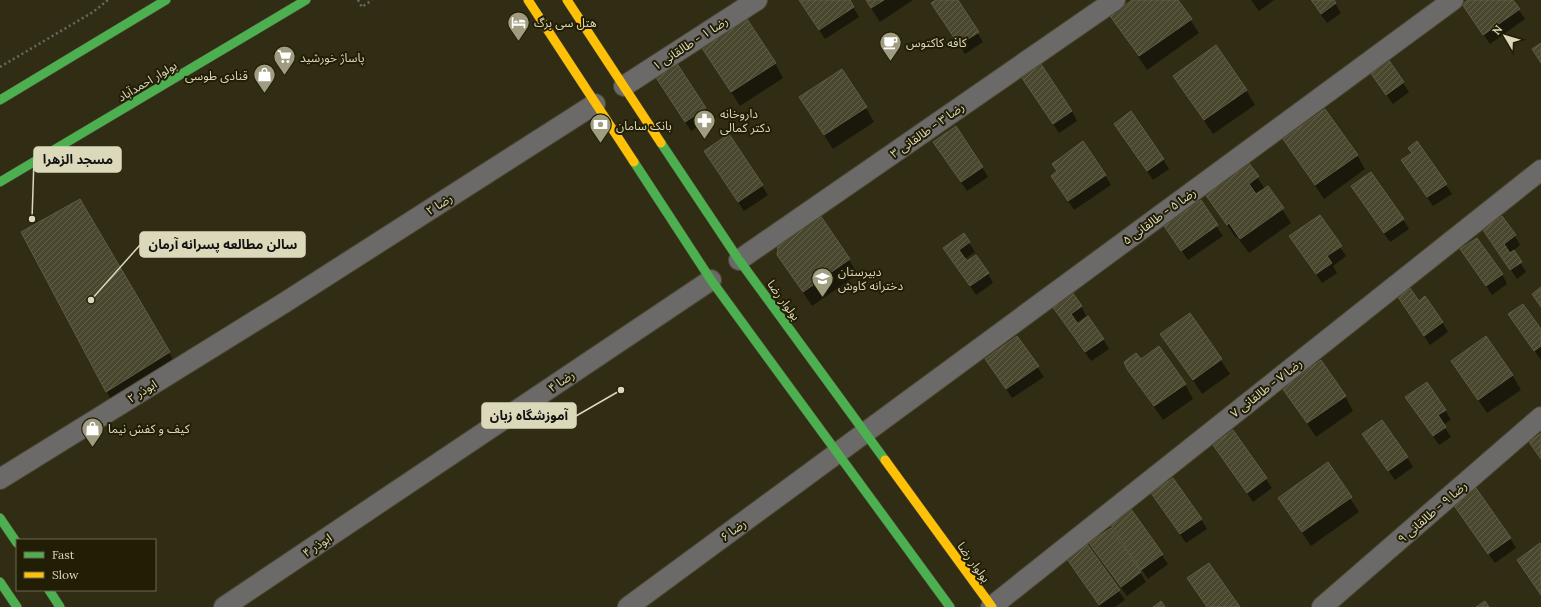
<svg xmlns="http://www.w3.org/2000/svg" width="1541" height="607" font-family="Lora,'Noto Sans Arabic',serif">
	<defs>
		<pattern id="building-hatch" width="6" height="6" patternUnits="userSpaceOnUse"><rect width="6" height="6" fill="#4a472f"/><path d="M-1 1l2-2M0 6l6-6M5 7l2-2" fill="none" stroke="#64614b"/></pattern>
	</defs>
	<rect width="100%" height="100%" fill="#312d14"/>
	<g fill="#0007">
		<path d="M800 0H849L859 17 825 39Z"/>
		<path d="M866 0H913L880 22Z"/>
		<path d="M938 0H957L983 42 965 54 938 13Z"/>
		<path d="M1134 0H1177L1199 33 1147 70 1112 16Z"/>
		<path d="M1251 0H1274L1259 11Z"/>
		<path d="M1310 0H1333L1341 13 1327 23Z"/>
		<path d="M1470 0H1512L1525 19 1490 44 1463 5Z"/>
		<path d="M710 59 775 63 783 78 740 106Z"/>
		<path d="M1388 61 1409 92 1393 104 1377 82Z"/>
		<path d="M1021 75 1072 111 1077 121 1059 133Z"/>
		<path d="M1174 76 1246 90 1255 105 1213 134Z"/>
		<path d="M656 77 705 108 711 118 691 131Z"/>
		<path d="M866 108 874 122 833 149 809 112Z"/>
		<path d="M1115 124 1163 159 1169 169 1153 180Z"/>
		<path d="M729 136 768 195 744 211 711 161Z"/>
		<path d="M1284 139 1357 155 1365 169 1324 199Z"/>
		<path d="M1417 142 1452 194 1433 206 1408 170Z"/>
		<path d="M940 151 982 167 988 177 967 191Z"/>
		<path d="M1248 164 1265 189 1268 187 1291 223 1249 253 1237 237 1236 238 1207 194Z"/>
		<path d="M1105 175 1111 185 1074 210 1052 176Z"/>
		<path d="M1358 196 1403 219 1409 229 1390 242Z"/>
		<path d="M80 201 180 371 117 410 107 392Z"/>
		<path d="M1200 202 1223 236 1188 260 1165 226Z"/>
		<path d="M820 216 858 274 812 306 778 255Z"/>
		<path d="M1319 216 1346 256 1333 266 1337 273 1322 283 1291 237Z"/>
		<path d="M1484 230 1515 236 1520 245 1513 251 1526 272 1517 279Z"/>
		<path d="M964 235 975 252 965 259 967 263 988 273 993 283 976 295 944 248Z"/>
		<path d="M1462 250 1502 274 1507 284 1492 295Z"/>
		<path d="M1419 302 1442 322 1448 332 1430 345 1405 307Z"/>
		<path d="M1081 306 1086 316 1076 323 1103 339 1109 349 1091 361 1059 316Z"/>
		<path d="M1509 314 1541 331V360L1515 324Z"/>
		<path d="M1190 315 1230 374 1202 394 1162 334Z"/>
		<path d="M1017 337 1044 377 1012 398 986 359Z"/>
		<path d="M1141 361 1185 384 1193 399 1163 420 1128 369Z"/>
		<path d="M1452 361 1512 375 1521 390 1487 413Z"/>
		<path d="M1283 388 1345 396 1353 411 1316 437Z"/>
		<path d="M1412 407 1445 410 1451 420 1443 425 1451 437 1439 445Z"/>
		<path d="M1233 431 1272 488 1253 502 1214 445Z"/>
		<path d="M1369 444 1407 457 1413 467 1395 480Z"/>
		<path d="M1327 464 1359 512 1311 546 1279 498Z"/>
		<path d="M1152 494 1201 519 1207 529 1186 543Z"/>
		<path d="M1131 511 1168 564 1148 579 1111 525Z"/>
		<path d="M1460 514 1510 538 1516 548 1495 563Z"/>
		<path d="M1087 545 1125 600 1115 607H1100L1068 559Z"/>
		<path d="M1096 553 1140 572 1146 582 1127 596Z"/>
	</g>
	<g fill="url(#building-hatch)" stroke="#5f5b45">
		<path d="M799 0H850L854 7 819 30Z"/>
		<path d="M866 0H884L871 8Z"/>
		<path d="M936 0H958L979 32 959 45 931 3Z"/>
		<path d="M1132 0H1178L1192 19 1139 56 1110 16Z"/>
		<path d="M1311 0H1334L1336 3 1321 14Z"/>
		<path d="M1468 0H1513L1520 9 1483 35 1462 4Z"/>
		<path d="M745 16 776 63 731 92 700 45Z"/>
		<path d="M1541 43V63L1532 49Z"/>
		<path d="M1216 45 1247 90 1204 120 1173 76Z"/>
		<path d="M1388 59 1404 82 1386 95 1370 72Z"/>
		<path d="M1039 61 1072 111 1053 124 1020 75Z"/>
		<path d="M676 62 706 108 685 122 655 76Z"/>
		<path d="M842 69 867 107 824 135 799 97Z"/>
		<path d="M1325 109 1358 155 1315 185 1283 139Z"/>
		<path d="M1131 111 1164 159 1147 171 1114 124Z"/>
		<path d="M956 126 983 167 961 182 933 142Z"/>
		<path d="M729 134 763 185 738 202 704 151Z"/>
		<path d="M1083 141 1106 175 1068 201 1051 176 1057 171 1052 164Z"/>
		<path d="M1417 141 1447 184 1427 197 1401 160 1412 153 1408 148Z"/>
		<path d="M1248 162 1259 176 1249 184 1256 194 1268 186 1284 208 1240 239 1229 223 1227 225 1205 194Z"/>
		<path d="M1371 172 1404 219 1384 233 1351 186Z"/>
		<path d="M80 199 170 352 106 392 21 232Z"/>
		<path d="M1201 200 1218 225 1181 251 1164 226Z"/>
		<path d="M820 215 850 259 803 292 777 255 778 246 781 241Z"/>
		<path d="M1320 215 1342 246 1327 256 1332 263 1316 274 1289 236Z"/>
		<path d="M1502 216 1516 235 1504 244 1510 253 1514 250 1522 262 1510 270 1483 230Z"/>
		<path d="M964 233 970 242 959 250 967 261 976 255 989 273 970 286 943 248Z"/>
		<path d="M1477 238 1503 274 1486 286 1460 249Z"/>
		<path d="M1541 287V307L1532 294Z"/>
		<path d="M1410 288 1419 301 1425 296 1443 322 1424 336 1398 297Z"/>
		<path d="M1072 292 1082 306 1071 314 1078 324 1088 316 1104 339 1085 352 1052 306Z"/>
		<path d="M1523 304 1541 329V346L1534 351 1508 314Z"/>
		<path d="M1190 313 1222 359 1193 380 1160 334Z"/>
		<path d="M1017 336 1039 366 1006 389 985 359Z"/>
		<path d="M1486 336 1513 375 1478 400 1451 361Z"/>
		<path d="M1159 346 1186 384 1154 406 1127 369 1124 362 1136 353 1141 359Z"/>
		<path d="M1321 360 1346 396 1307 423 1282 388Z"/>
		<path d="M1427 382 1446 410 1438 415 1446 427 1433 436 1405 397Z"/>
		<path d="M1382 420 1408 457 1388 471 1362 434Z"/>
		<path d="M1233 430 1267 478 1247 493 1213 445Z"/>
		<path d="M1541 433V459L1529 442Z"/>
		<path d="M1328 462 1352 497 1302 532 1278 498Z"/>
		<path d="M1173 478 1202 519 1180 534 1151 493Z"/>
		<path d="M1476 488 1511 538 1488 554 1453 504Z"/>
		<path d="M1131 509 1163 554 1141 570 1110 524Z"/>
		<path d="M1111 528 1141 572 1121 587 1089 543Z"/>
		<path d="M1540 543 1541 545V595L1517 560Z"/>
		<path d="M1087 544 1120 590 1099 605 1067 559Z"/>
		<path d="M1209 563 1240 607H1207L1187 578Z"/>
		<path d="M1161 601 1165 607H1153Z"/>
		<path d="M1485 601 1489 607H1476Z"/>
	</g>
	<g fill="none" stroke-linecap="round" stroke-linejoin="round">
		<defs>
			<g id="street">
				<path d="M624 86 757 0"/>
				<path d="M739 260 1115 0"/>
				<path d="M0 479 284 303 595 104"/>
				<path d="M224 607 711 280"/>
				<path d="M628 607 1453 0"/>
				<path d="M991 607 1541 170"/>
				<path d="M1322 607 1541 417"/>
			</g>
			<g id="fast">
				<path d="M0 100 166 0"/>
				<path d="M661 143 739 260 885 460"/>
				<path d="M634 162 711 280 950 607"/>
				<path d="M0 182 306 0"/>
				<path d="M0 518 17 543"/>
				<path d="M0 582 17 607"/>
				<path d="M49 590 60 607"/>
			</g>
			<g id="slow">
				<path d="M528 0 634 162"/>
				<path d="M567 0 661 143"/>
				<path d="M885 460 992 607"/>
			</g>
		</defs>
		<use href="#street" stroke="#4d4a34" stroke-width="22"/>
		<use href="#fast" stroke="#4d4a34" stroke-width="10"/>
		<use href="#slow" stroke="#4d4a34" stroke-width="10"/>
		<g stroke="#6b6965" stroke-width="2.5" stroke-dasharray="2 3" stroke-linecap="butt">
			<path d="M358 0 362 7 372 0"/>
			<path d="M0 67 93 12 108 0"/>
		</g>
		<use href="#street" stroke="#6b6a69" stroke-width="20"/>
		<use href="#fast" stroke="#4caf50" stroke-width="9"/>
		<use href="#slow" stroke="#ffc107" stroke-width="9"/>
	</g>
	<defs>
		<symbol id="hotel-pin" viewBox="-11 -11 22 30"><path d="M0 17L-7.5 6A9.5 9.5 0 1 1 7.5 6Z" fill="#a09c80" stroke="#221e06"/><path d="M-6-4.5h1.5V1H6V5H4.5V3h-9V5H-6ZM-4 0a1.8 1.8 0 1 1 3.6 0ZM.5 0V-2.5h3Q6-2.5 6 0Z" fill="#fff"/></symbol>
		<symbol id="cafe-pin" viewBox="-11 -11 22 30"><path d="M0 17L-7.5 6A9.5 9.5 0 1 1 7.5 6Z" fill="#a09c80" stroke="#221e06"/><path d="M-5.5-4.5H6V0H3Q3 3.5 0 3.5H-2.5Q-5.5 3.5-5.5 0ZM3-3.2v2h1.7v-2ZM-6 4.5H4V6H-6Z" fill="#fff"/></symbol>
		<symbol id="supermarket-pin" viewBox="-11 -11 22 30"><path d="M0 17L-7.5 6A9.5 9.5 0 1 1 7.5 6Z" fill="#a09c80" stroke="#221e06"/><path d="M-6-5.5h2.5l.6 2H6L4.5 2H-2.5L-4.4-4H-6ZM-1.5 3.2a1.3 1.3 0 1 0 .1 0ZM3 3.2a1.3 1.3 0 1 0 .1 0Z" fill="#fff"/></symbol>
		<symbol id="shop-pin" viewBox="-11 -11 22 30"><path d="M0 17L-7.5 6A9.5 9.5 0 1 1 7.5 6Z" fill="#a09c80" stroke="#221e06"/><path d="M-5-2.5h2.3a2.7 3.5 0 0 1 5.4 0H5L5.5 6h-11ZM-1.5-2.5h3a1.5 2.3 0 0 0-3 0Z" fill="#fff"/></symbol>
		<symbol id="pharmacy-pin" viewBox="-11 -11 22 30"><path d="M0 17L-7.5 6A9.5 9.5 0 1 1 7.5 6Z" fill="#a09c80" stroke="#221e06"/><path d="M-2-6h4v4h4v4h-4v4h-4v-4h-4v-4h4Z" fill="#fff"/></symbol>
		<symbol id="bank-pin" viewBox="-11 -11 22 30"><path d="M0 17L-7.5 6A9.5 9.5 0 1 1 7.5 6Z" fill="#a09c80" stroke="#221e06"/><path d="M-6-4H6V4H-6ZM0-2.3a2.3 2.3 0 1 0 0 4.6a2.3 2.3 0 1 0 0-4.6Z" fill="#fff"/></symbol>
		<symbol id="school-pin" viewBox="-11 -11 22 30"><path d="M0 17L-7.5 6A9.5 9.5 0 1 1 7.5 6Z" fill="#a09c80" stroke="#221e06"/><path d="M0-5L7-2L0 1L-7-2ZM-4 1L0 2.5L4 1V4Q0 6-4 4Z" fill="#fff"/></symbol>
	</defs>
	<g fill-rule="evenodd">
		<use href="#hotel-pin" x="506" y="10" width="25" height="34"/>
		<use href="#cafe-pin" x="878" y="30" width="25" height="34"/>
		<use href="#supermarket-pin" x="272" y="44" width="25" height="34"/>
		<use href="#shop-pin" x="252" y="62" width="25" height="34"/>
		<use href="#pharmacy-pin" x="692" y="108" width="25" height="34"/>
		<use href="#bank-pin" x="588" y="112" width="25" height="34"/>
		<use href="#school-pin" x="810" y="266" width="25" height="34"/>
		<use href="#shop-pin" x="80" y="416" width="25" height="34"/>
	</g>
	<g text-anchor="middle" dominant-baseline="central" stroke-width="4" stroke-linejoin="round" paint-order="stroke">
		<g font-size="12" fill="#dcd8ba" stroke="#221e06" text-anchor="start">
			<text x="534" y="22">هتل سی برگ</text>
			<text x="906" y="42">کافه کاکتوس</text>
			<text x="300" y="57">پاساژ خورشید</text>
			<text x="248" y="75" text-anchor="end">قنادی طوسی</text>
			<text x="720" y="113">داروخانه<tspan x="720" dy="14">دکتر کمالی</tspan></text>
			<text x="616" y="125">بانک سامان</text>
			<text x="838" y="271">دبیرستان<tspan x="838" dy="14">دخترانه کاوش</tspan></text>
			<text x="108" y="428">کیف و کفش نیما</text>
		</g>
		<g font-size="12" fill="#dcd8ba" stroke="#221e06">
			<text transform="translate(690 43) rotate(-33)">رضا ۱ - طالقانی ۱</text>
			<text transform="translate(147 81) rotate(-31)">بولوار احمدآباد</text>
			<text transform="translate(927 130) rotate(-35)">رضا ۳ - طالقانی ۳</text>
			<text transform="translate(439 204) rotate(-33)">رضا ۲</text>
			<text transform="translate(1159 216) rotate(-36)">رضا ۵ - طالقانی ۵</text>
			<text transform="translate(784 300) rotate(54)">بولوار رضا</text>
			<text transform="translate(561 381) rotate(-34)">رضا ۴</text>
			<text transform="translate(1266 388) rotate(-38)">رضا ۷ - طالقانی ۷</text>
			<text transform="translate(142 391) rotate(-32)">ابوذر ۲</text>
			<text transform="translate(1432 512) rotate(-41)">رضا ۹ - طالقانی ۹</text>
			<text transform="translate(733 530) rotate(-36)">رضا ۶</text>
			<text transform="translate(317 545) rotate(-34)">ابوذر ۴</text>
			<text transform="translate(974 562) rotate(54)">بولوار رضا</text>
		</g>
	</g>
	<path fill="none" stroke="#dcd8ba" stroke-width="1.5" d="M32 219L34 159M91 300L140 245M621 390L576 416"/>
	<g fill="#dcd8ba" stroke="#221e06" stroke-width="1.5">
		<circle cx="32" cy="219" r="4"/>
		<circle cx="91" cy="300" r="4"/>
		<circle cx="621" cy="390" r="4"/>
	</g>
	<g fill="#dcd8ba" stroke="#dcd8ba" stroke-width="1.5">
		<rect x="34" y="147" width="87" height="25" rx="4"/>
		<rect x="140" y="232" width="165" height="25" rx="4"/>
		<rect x="482" y="403" width="94" height="25" rx="4"/>
	</g>
	<g font-size="13" text-anchor="middle" font-weight="bold" fill="#111">
		<text x="78" y="164">مسجد الزهرا</text>
		<text x="223" y="249">سالن مطالعه پسرانه آرمان</text>
		<text x="529" y="420">آموزشگاه زبان</text>
	</g>
	<rect x="16" y="539" width="140" height="52" fill="#221e06" stroke="#6c684e"/>
	<rect x="24" y="552" width="20" height="6" fill="#4caf50" stroke="#6c684e"/>
	<text x="52" y="559" font-size="12" fill="#dcd8ba">Fast</text>
	<rect x="24" y="572" width="20" height="6" fill="#ffc107" stroke="#6c684e"/>
	<text x="52" y="579" font-size="12" fill="#dcd8ba">Slow</text>
	<g transform="translate(1505 36) rotate(308)" stroke="#221e06" stroke-width="3" paint-order="stroke">
	<path d="M0-3L7 15L0 10L-7 15Z" fill="#dcd8ba"/>
	<text y="-6" font-size="11" font-weight="bold" text-anchor="middle" fill="#dcd8ba">N</text>
	</g>
</svg>
